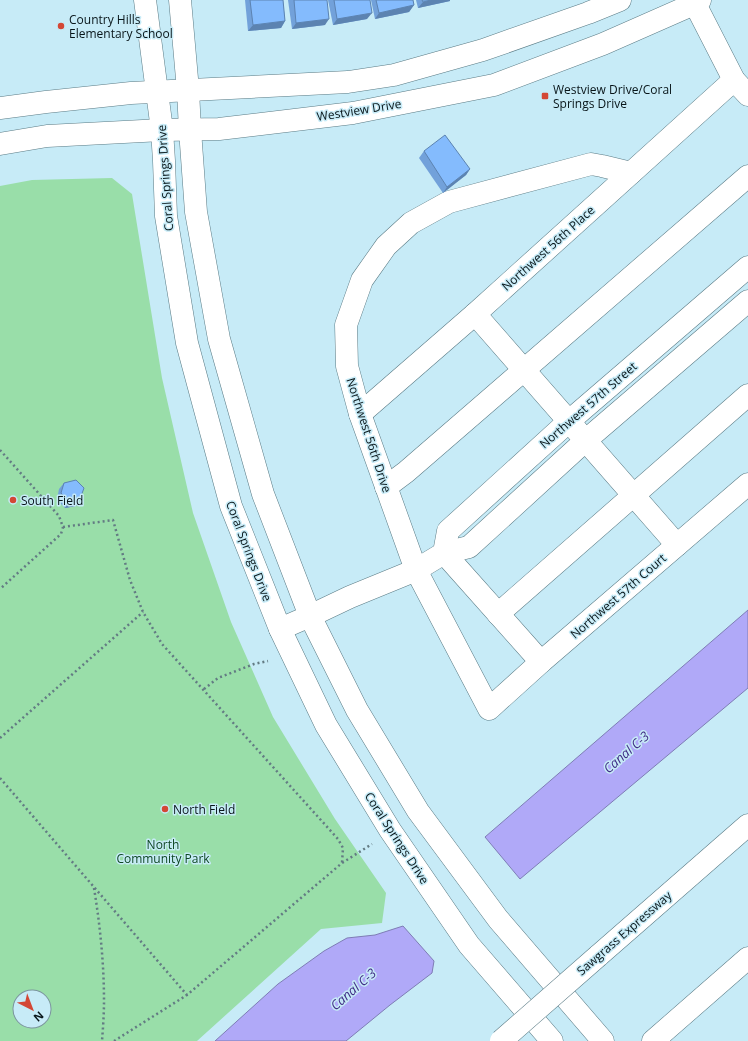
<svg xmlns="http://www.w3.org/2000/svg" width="748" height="1041" font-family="'Open Sans',sans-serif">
	<rect width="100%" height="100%" fill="#c7ebf7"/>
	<path fill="#99dea9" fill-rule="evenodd" d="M112 178 132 194 162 378 193 513 231 622 273 717 335 819 386 893 382 923 321 929 197 1041H0V186L32 180ZM20 997H44V1021H20Z"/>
	<g fill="#b0a9f8" stroke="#7e7db5">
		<path d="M748 610V688L520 879 485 837Z"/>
		<path d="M403 926 434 961 432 973 390 1005 346 1041H215L278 984 324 951 347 938 375 935Z"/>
	</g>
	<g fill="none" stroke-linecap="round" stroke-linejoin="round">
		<defs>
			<g id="minor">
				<path d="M693 0 734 80 748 95"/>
				<path d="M0 108 46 102 131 93 348 82 394 75 483 50 588 13 620 0"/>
				<path d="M0 144 47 136 162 130 219 129 353 113 494 85 603 44 694 4 700 0"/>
				<path d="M631 173 602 166 591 164 449 202 411 223 386 246 362 280 346 325 347 366 360 414 416 570 489 709 541 662 748 484"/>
				<path d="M475 314 677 545"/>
				<path d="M360 414 475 314 734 80"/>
				<path d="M386 487 406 472 748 176"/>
				<path d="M444 553 448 531 568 422 748 267"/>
				<path d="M444 553 541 662"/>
				<path d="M498 614 748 395"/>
				<path d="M280 629 310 616 350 597 416 570 444 553 469 547 585 441 748 301"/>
			</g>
			<g id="major">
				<path d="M145 0 162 130 164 161 166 216 187 343 231 506 280 629 326 725 390 830 469 945 552 1041"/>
				<path d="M180 0 188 90 190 130 196 212 219 339 263 494 310 616 357 710 418 811 498 919 603 1041"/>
			</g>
			<g id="highway">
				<path d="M598 956 748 825"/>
				<path d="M653 1041 748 958"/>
			</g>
		</defs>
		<use href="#minor" stroke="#5a7b85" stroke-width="23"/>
		<use href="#major" stroke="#5a7b85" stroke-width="23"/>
		<use href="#highway" stroke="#5a7b85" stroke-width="23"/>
		<g stroke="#637b83" stroke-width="2.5" stroke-dasharray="2 3" stroke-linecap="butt">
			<path d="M0 450 59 516 63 527 61 534 0 589"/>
			<path d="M63 527 113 520 130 580 143 612 162 644 338 839 343 848 342 863"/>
			<path d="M204 689 218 678 254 664 268 661"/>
			<path d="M0 738 143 612"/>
			<path d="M0 778 187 995"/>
			<path d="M94 888C100 925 104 963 104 1001 104 1014 103 1028 102 1041"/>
			<path d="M114 1041 187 995 342 863 372 844"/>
		</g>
		<use href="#minor" stroke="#fff" stroke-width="22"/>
		<use href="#major" stroke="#fff" stroke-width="22"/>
		<use href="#highway" stroke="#fff" stroke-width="22"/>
		<defs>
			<path id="highway-bridge" d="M501 1041 598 956"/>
		</defs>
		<use href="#highway-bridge" stroke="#5a7b85" stroke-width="23" stroke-linecap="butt"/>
		<use href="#highway-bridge" stroke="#fff" stroke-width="22"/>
	</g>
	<g fill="#72a1da">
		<path d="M245 0H283L285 21 281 28 248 31Z"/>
		<path d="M288 0H327L325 25 292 29Z"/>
		<path d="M328 0H370L367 19 333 25Z"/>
		<path d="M371 0H413L414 5 409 12 375 19Z"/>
		<path d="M416 0H450V1L418 8Z"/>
		<path d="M424 151 470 169 466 175 443 193 419 158Z"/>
		<path d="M64 483 80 499 76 506 65 508 57 500 59 489Z"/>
	</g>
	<g fill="#5c83b1">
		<path d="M431 0H450V1L418 8 423 2Z"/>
		<path d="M414 5 409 12 375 19 379 13Z"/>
		<path d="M372 13 367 19 333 25 337 19Z"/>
		<path d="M329 19 325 25 292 29 296 23Z"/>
		<path d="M285 21 281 28 248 31 253 25Z"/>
		<path d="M470 169 466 175 443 193 447 187Z"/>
		<path d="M80 499 76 506 65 508 69 502Z"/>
	</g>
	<g fill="#84bbfd" stroke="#5c83b1">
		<path d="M250 0H283L285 21 253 25Z"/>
		<path d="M294 0H327L329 19 296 23Z"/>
		<path d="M334 0H370L372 13 337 19Z"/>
		<path d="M376 0H413L414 5 379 13Z"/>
		<path d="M422 0H431L423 2Z"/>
		<path d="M445 135 470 169 447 187 424 151Z"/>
		<path d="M76 480 84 488 80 499 69 502 61 493 64 483Z"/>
	</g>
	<g fill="#d34735" stroke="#c7ebf7" stroke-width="1.5">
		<circle cx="61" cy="26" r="4"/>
		<rect x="541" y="92" width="8" height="8" rx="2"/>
		<circle cx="13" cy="500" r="4"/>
		<circle cx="165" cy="809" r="4"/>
	</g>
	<g text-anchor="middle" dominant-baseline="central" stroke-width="3" stroke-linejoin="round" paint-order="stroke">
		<g font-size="12" fill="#081519" stroke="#c7ebf7" text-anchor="start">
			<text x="69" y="19">Country Hills<tspan x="69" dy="14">Elementary School</tspan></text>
			<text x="553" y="89">Westview Drive/Coral<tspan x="553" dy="14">Springs Drive</tspan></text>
			<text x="21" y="500">South Field</text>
			<text x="173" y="809">North Field</text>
		</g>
		<g font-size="12" fill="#081519" stroke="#c7ebf7">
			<text transform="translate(359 110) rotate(-9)">Westview Drive</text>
			<text transform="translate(165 178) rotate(-94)">Coral Springs Drive</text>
			<text transform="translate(548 248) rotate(-42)">Northwest 56th Place</text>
			<text transform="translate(588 405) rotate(-41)">Northwest 57th Street</text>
			<text transform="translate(369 435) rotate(72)">Northwest 56th Drive</text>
			<text transform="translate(249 551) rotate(69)">Coral Springs Drive</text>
			<text transform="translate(618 596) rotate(-41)">Northwest 57th Court</text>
			<text transform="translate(397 838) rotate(57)">Coral Springs Drive</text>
			<text transform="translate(624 933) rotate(-41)">Sawgrass Expressway</text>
		</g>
		<g font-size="12" fill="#0d4622" stroke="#c7ebf7">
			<text x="163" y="844">North<tspan x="163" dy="14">Community Park</tspan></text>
		</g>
		<g font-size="13" font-style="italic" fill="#402d86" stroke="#c7ebf7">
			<text transform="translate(626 752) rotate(-41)">Canal C-3</text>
			<text transform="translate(353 989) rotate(-41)">Canal C-3</text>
		</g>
	</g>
	<g transform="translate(32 1009) rotate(138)"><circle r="19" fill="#c7ebf7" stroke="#7b959e"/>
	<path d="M0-3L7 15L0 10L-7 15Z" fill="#d34735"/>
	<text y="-6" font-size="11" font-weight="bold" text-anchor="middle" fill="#081519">N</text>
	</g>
</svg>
